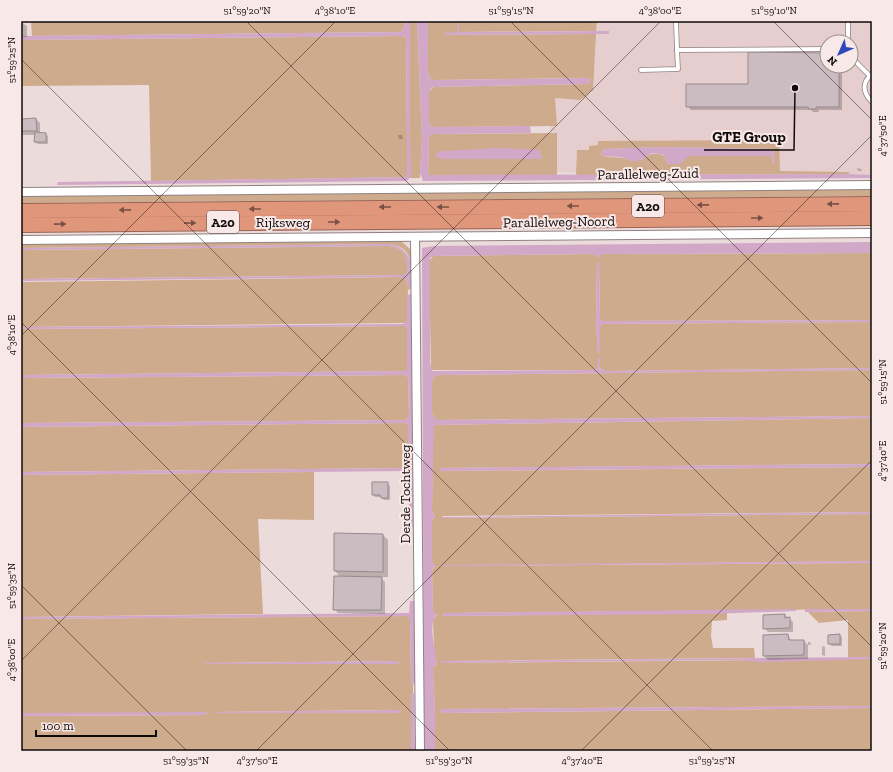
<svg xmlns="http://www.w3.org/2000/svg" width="893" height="772" font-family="'Zilla Slab',serif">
	<rect width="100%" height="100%" fill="#ebdbda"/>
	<path fill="#e7cece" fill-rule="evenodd" d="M592 21H872V175L774 177 552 172 548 90 591 88ZM827 42H851V66H827Z"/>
	<g fill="#ceab8c" fill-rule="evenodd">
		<path d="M31 21H404V29L401 32 32 36Z"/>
		<path d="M410 21H417L422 137 420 178H410L407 137V177L151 181 149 85 21 86V40L402 36 406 38 407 135H410Z"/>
		<path d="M428 21H457V33H444V35L596 34 593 90 580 100 555 98 557 126 432 127 429 124V92L433 87 589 84 590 78 433 80 430 79 428 72Z"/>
		<path d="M458 21H597L596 31 458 32Z"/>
		<path d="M557 133V175H428L429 136 432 134ZM499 148 542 159 499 158 479 150Z"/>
		<path d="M779 140 780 171 850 172 848 174 576 175 577 150H589V146L598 145V141ZM661 147 774 149 773 165 772 156H688L679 164C666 157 655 147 642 160L601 156 603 149Z"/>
		<path d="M872 188V196L21 203V195Z"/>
		<path d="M400 240 412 251 413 287 408 290 407 321 405 323 21 327V282L401 277 406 280 408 287H411C411 267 415 247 389 244L21 248V243Z"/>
		<path d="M388 246C405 248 408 257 407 272L405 275 21 279V250Z"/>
		<path d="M872 253V320L603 321 600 319 599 265 597 262 596 321 598 353 600 351V326L602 324 872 322V368L604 371 600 368V358L598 359V368L595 370H431L429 261 433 256 593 254 598 257 601 254Z"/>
		<path d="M405 326 407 328V371L21 375V329Z"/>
		<path d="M872 370V416L437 420 432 414V382L433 377 438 375Z"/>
		<path d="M404 375 408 377 409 416 405 420 21 423V378Z"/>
		<path d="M872 418V464L441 468V471L872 467V512L442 516 444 518 872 514V561L440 566 872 563V609L443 613 444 616 727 613V620L712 621 711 636 713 648H754L755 658 441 661 442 663 872 659V706L442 709V713L872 708V751H435V711L433 672V667L437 665 434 651 433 620 437 615 433 611 432 571 435 566 432 562V520L435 516 432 512 433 425Z"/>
		<path d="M405 423 408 425V465L406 468 21 472V427Z"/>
		<path d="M314 472V520L258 519 263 614 21 617V475Z"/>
		<path d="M872 611V657H848V620L819 623 808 612Z"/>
		<path d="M407 616 410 618 411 683 413 684V693H411V751H21V716L204 715 208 713H21V619ZM399 661 398 664H205L206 663ZM401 710 399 713H215V712Z"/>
	</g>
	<g fill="#d1a8c7">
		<path d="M404 21H410V135H407L406 38 402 36 21 40V36L401 32 404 29Z"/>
		<path d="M417 21H428V72L430 79 433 80 590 78 589 84 432 87 429 92V124L432 127 530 126 531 133 432 134 429 136 428 175 848 174 872 175V178L423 181 420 173 422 137Z"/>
		<path d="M457 21H458L459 32 609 31V34L444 35V33L457 32Z"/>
		<path d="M410 136 411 176 407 181 57 185 58 182 407 177V137Z"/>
		<path d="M661 147 774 149 775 165H773L772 156H689L679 164H667L664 155C647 150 652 155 641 160 632 164 628 158 620 157 614 156 607 156 601 156L603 149Z"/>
		<path d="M499 148 540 150 542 159H442L436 157V154L441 151Z"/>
		<path d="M872 242V253L601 254 598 257 593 254 433 256 430 258V363L432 371 595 370 598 368V358H600V368L604 371 872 368V370L438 375 433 377 432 382V414L437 420 872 416V418L434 425 432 512 435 516 432 520V561L435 565 432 571 433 611 437 614C427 624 436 652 437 665L433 667V672L435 711V751H424L422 248 434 246Z"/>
		<path d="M389 244C411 247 415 268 411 287H408L406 280 401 277 21 281V279L405 275 407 272C408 257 405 248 388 246L21 250V248Z"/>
		<path d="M597 262H599V265L600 318 603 321 872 320V322L603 324 600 326V351L598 353 596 321Z"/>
		<path d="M410 294 412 297 413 525 412 529H409V471L21 475V472L406 468 408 465V425L405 423 21 427V423L405 420 409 416 408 377 404 375 21 378V375L407 371V328L405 326 21 329V327L403 324 407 321V296Z"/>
		<path d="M872 464V467L440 471V468Z"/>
		<path d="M872 512V514L444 518 441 517Z"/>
		<path d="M872 561V563L440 566 441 565Z"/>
		<path d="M410 601H414L415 683 413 684 411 683 410 618 407 616 21 619V617L409 613Z"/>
		<path d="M796 609V611L708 614 444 616 443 613Z"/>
		<path d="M805 609H872V611L805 612Z"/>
		<path d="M872 657V659L762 662 736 660 442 663 441 661Z"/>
		<path d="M399 661 398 664H205L206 663Z"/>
		<path d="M411 693H414L415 751H411Z"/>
		<path d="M872 706V708L442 713 440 711 442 709Z"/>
		<path d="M401 710 399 713H215V712Z"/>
		<path d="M207 712V714L204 715 21 716V713Z"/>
	</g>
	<g fill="#0003">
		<path d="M21 22 27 26V37H21Z"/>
		<path d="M827 54V66H842V110H819V112H813L811 110H691L687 106 749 85Z"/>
		<path d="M36 119 40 123V134H45L48 136V144H38L35 142V135H21V120Z"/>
		<path d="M398 135H402L403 139H399Z"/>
		<path d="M857 168 861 169 862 171H858Z"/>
		<path d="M387 483 390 486V500H384L381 497H375L373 495Z"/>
		<path d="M383 535 388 540V577H380L385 582V614L338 613 334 609 341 578 335 571Z"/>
		<path d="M785 615 793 622V632H768L764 628Z"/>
		<path d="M839 635 842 637V646H832L829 644Z"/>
		<path d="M788 636 792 641H804L808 645V659L768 660 764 656Z"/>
		<path d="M808 642H810L811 645H808Z"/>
		<path d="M822 646 825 647V656L822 655Z"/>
	</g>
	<g fill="#cbbcc1" stroke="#97898e">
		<path d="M748 52 827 53V66H839V107H816V109H809L808 107H686V84H748Z"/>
		<path d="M36 118 37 131H21V119Z"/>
		<path d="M35 132 46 133V142H34Z"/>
		<path d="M372 482H388V498H381L380 495H372Z"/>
		<path d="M334 533 383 534V572L334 571Z"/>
		<path d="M334 576 382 577 381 610H333Z"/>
		<path d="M785 614V618L790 617V628L763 629V615Z"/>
		<path d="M788 634 789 640H804V655L763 656V635Z"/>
		<path d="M840 634V644H828V635Z"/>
	</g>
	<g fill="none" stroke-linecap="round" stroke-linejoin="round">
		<defs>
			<g id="lane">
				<path d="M676 21 677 50"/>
				<path d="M848 21V42"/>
				<path d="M851 57 870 76"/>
				<path d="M641 70 678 69 677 50 827 49"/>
				<path d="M872 74C861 83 863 93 872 102"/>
			</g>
			<g id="street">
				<path d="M21 192 872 185"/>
				<path d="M415 237 420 751"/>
				<path d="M21 240 872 233"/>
			</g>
			<g id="highway">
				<path d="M21 211 872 204"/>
				<path d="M21 225 872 218"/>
			</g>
		</defs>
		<use href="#lane" stroke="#918282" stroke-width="5.5"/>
		<use href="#street" stroke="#918282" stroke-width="10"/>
		<use href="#highway" stroke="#976554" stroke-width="16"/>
		<use href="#lane" stroke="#fff" stroke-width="4"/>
		<use href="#street" stroke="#fff" stroke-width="8"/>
		<use href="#highway" stroke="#e0967b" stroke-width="14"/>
	</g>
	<defs><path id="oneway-solid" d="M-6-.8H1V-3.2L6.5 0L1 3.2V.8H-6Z"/></defs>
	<g fill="#785043">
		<use href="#oneway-solid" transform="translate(833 204) rotate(179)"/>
		<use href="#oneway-solid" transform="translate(703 205) rotate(179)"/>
		<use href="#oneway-solid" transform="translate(573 206) rotate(180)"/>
		<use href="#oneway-solid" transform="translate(385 207) rotate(180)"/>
		<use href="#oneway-solid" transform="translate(443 207) rotate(180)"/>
		<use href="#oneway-solid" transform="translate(255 209) rotate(180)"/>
		<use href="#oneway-solid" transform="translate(125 210) rotate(179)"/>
		<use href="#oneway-solid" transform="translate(757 218)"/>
		<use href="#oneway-solid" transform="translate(334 222)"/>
		<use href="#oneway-solid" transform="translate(190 223) rotate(-1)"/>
		<use href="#oneway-solid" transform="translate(60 224) rotate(-1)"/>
	</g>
	<path fill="none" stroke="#100b0b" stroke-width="1" stroke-opacity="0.45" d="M246 21 872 647M510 21 872 383M773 21 872 120M21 59 713 751M21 322 450 751M21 336 336 21M21 585 187 751M21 661 661 21M256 751 872 135M581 751 872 460"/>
	<g text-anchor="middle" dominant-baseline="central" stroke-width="4" stroke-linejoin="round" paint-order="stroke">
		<g fill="#f8e8e7" stroke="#564d4d" stroke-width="1">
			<rect x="632" y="195" width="32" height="22" rx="3"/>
			<rect x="207" y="211" width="32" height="22" rx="3"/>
		</g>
		<g font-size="13" font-weight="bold" fill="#100b0b">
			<text x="648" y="206">A20</text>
			<text x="223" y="222">A20</text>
		</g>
		<g font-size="14" fill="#100b0b" stroke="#f8e8e7">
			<text transform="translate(648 174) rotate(-1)">Parallelweg-Zuid</text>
			<text x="283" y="222">Rijksweg</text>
			<text transform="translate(559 222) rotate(-1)">Parallelweg-Noord</text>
			<text transform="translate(405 494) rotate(-90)">Derde Tochtweg</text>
		</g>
	</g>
	<path fill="none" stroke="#100b0b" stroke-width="1.5" d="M795 88L794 150H704"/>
	<circle fill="#100b0b" stroke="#f8e8e7" stroke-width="1.5" cx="795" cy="88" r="4"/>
	<g font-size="15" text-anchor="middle" font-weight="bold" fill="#100b0b" stroke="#f8e8e7" stroke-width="4" stroke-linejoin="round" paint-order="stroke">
		<text x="749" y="142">GTE Group</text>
	</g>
	<rect width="893" height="772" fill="none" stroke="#f8e8e7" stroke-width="44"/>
	<g transform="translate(839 54) rotate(225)"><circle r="19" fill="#f8e8e7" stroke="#9b908f"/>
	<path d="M0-3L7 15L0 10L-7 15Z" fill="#2f49ba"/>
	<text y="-6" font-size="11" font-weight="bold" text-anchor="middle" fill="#100b0b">N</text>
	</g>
	<path d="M36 730v6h120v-6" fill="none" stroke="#100b0b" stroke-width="2"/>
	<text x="42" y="730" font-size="12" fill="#100b0b" stroke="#f8e8e7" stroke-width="3" paint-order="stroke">100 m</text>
	<rect x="22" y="22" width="849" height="728" fill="none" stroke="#100b0b" stroke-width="1.5"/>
	<g font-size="10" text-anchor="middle" fill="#100b0b">
		<text x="247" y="14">51°59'20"N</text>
		<text x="335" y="14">4°38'10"E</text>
		<text x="511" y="14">51°59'15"N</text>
		<text x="660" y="14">4°38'00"E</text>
		<text x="774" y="14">51°59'10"N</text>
		<text transform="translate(11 60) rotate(-90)" y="4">51°59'25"N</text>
		<text transform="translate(882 136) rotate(-90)" y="4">4°37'50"E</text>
		<text transform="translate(11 335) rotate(-90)" y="4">4°38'10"E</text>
		<text transform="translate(882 382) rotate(-90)" y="4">51°59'15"N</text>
		<text transform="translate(882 461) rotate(-90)" y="4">4°37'40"E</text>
		<text transform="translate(11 586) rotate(-90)" y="4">51°59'35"N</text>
		<text transform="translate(882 646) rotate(-90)" y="4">51°59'20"N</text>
		<text transform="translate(11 660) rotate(-90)" y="4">4°38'00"E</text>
		<text x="186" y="764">51°59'35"N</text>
		<text x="257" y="764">4°37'50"E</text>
		<text x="449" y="764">51°59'30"N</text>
		<text x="582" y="764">4°37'40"E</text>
		<text x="712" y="764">51°59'25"N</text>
	</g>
</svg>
